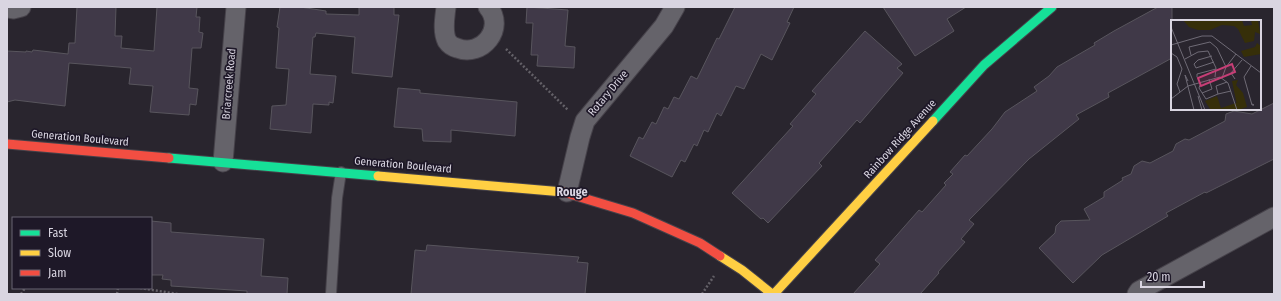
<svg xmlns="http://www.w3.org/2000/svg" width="1281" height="301" font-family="'Fira Sans Condensed',sans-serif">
	<rect width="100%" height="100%" fill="#29252e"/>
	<g fill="#403948" stroke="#58555d">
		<path d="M77 7H116L115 36H122L121 48 154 51 157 7H197L196 17H200L199 32 203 33 201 48H192L189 88 198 89 196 105 190 104 189 115 150 112 153 86 129 84 131 68 69 63 65 106 15 100 7 102V51L26 52V51L32 52 33 50 68 54 69 43H75Z"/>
		<path d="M280 7H300L326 11V14L359 15V7H394V15H399L392 77 352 73 355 37 316 33 315 37H313L310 74 336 76 333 103 329 102V105L313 104 311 133 270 129 272 106 286 105 289 69 276 68 279 28 277 27Z"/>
		<path d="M527 7 568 10 565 46 575 47 574 68 537 66 538 55H531L533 23H526Z"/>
		<path d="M735 7H794L787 22 790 23 772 60 761 54 744 89 736 86 721 116 717 113 708 132 704 130 697 146 694 144 685 162 681 160 672 177 630 156 639 137 643 139 652 122 656 124 664 107 668 109 674 97 679 99 691 76 697 79 717 38 719 39Z"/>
		<path d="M883 7H966L947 19 954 31 915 56Z"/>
		<path d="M1158 7H1172V58L1108 93 1109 97 1076 115 1079 119 1029 159 969 220 974 224 961 239 965 242 938 272 939 273 920 294H853L880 264 875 260 919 210 922 212 946 185 944 183 953 174 950 172 965 155 967 156 992 129 1005 112 1037 91 1034 87 1049 76 1057 67 1095 45 1094 43 1114 31Z"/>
		<path d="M865 31 902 64 897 68 903 73 860 123 857 120 819 163 822 166 768 223 763 218 761 219 732 193 793 126 790 124 816 94 812 91Z"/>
		<path d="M398 88 420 90V93L517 102 515 136 451 130V142L423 141 422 129 394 127Z"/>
		<path d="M1274 103V159L1206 193 1205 192 1166 213 1168 216 1102 255 1073 283 1039 248 1055 233 1056 226 1061 221 1090 220 1084 209 1104 197V192L1123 180 1122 178 1131 174 1134 166 1142 161 1150 163 1173 151 1176 144 1185 139 1189 140 1225 121 1226 114 1234 111 1252 114Z"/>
		<path d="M151 221 171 223V232L264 239 261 276 288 278 287 294H247V291L171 286V280L162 279 163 275H151Z"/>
		<path d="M427 245 579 257 577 262 588 263 585 294H411L415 250 426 251Z"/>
	</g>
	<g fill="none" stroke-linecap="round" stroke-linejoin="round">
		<defs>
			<path id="lane" d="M331 294 337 198 341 172"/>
			<g id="street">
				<path d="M446 7C445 17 442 31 447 41 449 44 453 47 457 48 482 58 506 28 488 7"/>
				<path d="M7 8 13 9 21 7"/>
				<path d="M223 162 236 7"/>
				<path d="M567 192 580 137 585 121 664 26 675 7"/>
				<path d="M1137 294 1139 291 1274 217"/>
			</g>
			<g id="fast">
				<path d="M933 121 984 65 1052 7"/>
				<path d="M169 158 378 176"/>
			</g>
			<g id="slow">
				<path d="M378 176 563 192"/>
				<path d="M720 256 742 270 772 294"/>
				<path d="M774 294 933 121"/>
			</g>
			<g id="jam">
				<path d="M7 144 169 158"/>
				<path d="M563 192 633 213 700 243 720 256"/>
			</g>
		</defs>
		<use href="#lane" stroke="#46424a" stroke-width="12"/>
		<use href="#street" stroke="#46424a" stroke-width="21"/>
		<use href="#fast" stroke="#46424a" stroke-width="11"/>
		<use href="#slow" stroke="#46424a" stroke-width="11"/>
		<use href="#jam" stroke="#46424a" stroke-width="11"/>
		<g stroke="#646168" stroke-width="2.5" stroke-dasharray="2 2" stroke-linecap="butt">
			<path d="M506 49 568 110"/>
			<path d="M140 288 178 294"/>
			<path d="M21 294 25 288"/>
			<path d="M117 294 118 288"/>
			<path d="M702 294 714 276"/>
		</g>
		<use href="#lane" stroke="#65636a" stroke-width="10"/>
		<use href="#street" stroke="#65636a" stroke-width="19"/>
		<use href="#fast" stroke="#16e098" stroke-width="9"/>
		<use href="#slow" stroke="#ffcf43" stroke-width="9"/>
		<use href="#jam" stroke="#f24e42" stroke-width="9"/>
	</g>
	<g text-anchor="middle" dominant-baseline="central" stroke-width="3.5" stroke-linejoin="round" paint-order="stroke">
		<g font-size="11" fill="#d9d5e1" stroke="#1e1828">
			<text transform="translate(229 84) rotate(-85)">Briarcreek Road</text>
			<text transform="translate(608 93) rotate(-50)">Rotary Drive</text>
			<text transform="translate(80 138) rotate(5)">Generation Boulevard</text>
			<text transform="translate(900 139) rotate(-48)">Rainbow Ridge Avenue</text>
			<text transform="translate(403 165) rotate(5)">Generation Boulevard</text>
		</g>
		<g font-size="12" font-weight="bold" fill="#d9d5e1" stroke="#1e1828">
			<text x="572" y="192">Rouge</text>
		</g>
	</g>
	<g transform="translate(1171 20)">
		<rect width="90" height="90" fill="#29252e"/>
		<path d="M12 0H71L73 6 81 5 80 0H87L90 20 89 14 84 12 83 21 74 23 67 9 63 6 51 5 39 10H27L18 7ZM86 23 90 26V34L73 37 70 31 84 27ZM67 60 65 65 72 73 76 87 67 90 61 61Z" fill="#362f09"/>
		<path d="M46 76 50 88 68 82 70 90 39 89 34 81Z" fill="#362f09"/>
		<path fill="none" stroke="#6f6b76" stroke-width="1" d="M0 7 34 90M0 25 31 16H41L90 53M0 33 6 37 11 49 6 64 9 72M20 35 18 27 39 22 46 28 55 47M41 36 27 40 23 44 25 48 43 42M14 39 27 32 37 31 45 48 44 57M80 46 73 57 81 85H83L81 84M26 57V54L45 49M51 58 55 47 65 34M64 59 60 53 71 40M17 61 14 55 23 90M29 65 28 68 35 79 47 74M31 73 41 69 38 59M47 74 45 66 56 62M47 74 60 71M27 76 31 90M0 79 17 66 49 57 57 63 66 90"/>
		<path fill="#c73e76" fill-opacity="0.15" stroke="#c73e76" stroke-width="2" d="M61 44 64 52 30 66 27 58Z"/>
		<rect width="90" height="90" fill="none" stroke="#d9d5e1" stroke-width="2"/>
	</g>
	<rect width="1281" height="301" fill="none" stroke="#d9d5e1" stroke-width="16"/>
	<rect x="12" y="217" width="140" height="72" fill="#1e1828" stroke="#696472"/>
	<rect x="20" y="230" width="20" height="6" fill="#16e098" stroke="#696472"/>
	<text x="48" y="237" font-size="12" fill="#d9d5e1">Fast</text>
	<rect x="20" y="250" width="20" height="6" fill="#ffcf43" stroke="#696472"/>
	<text x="48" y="257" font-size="12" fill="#d9d5e1">Slow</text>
	<rect x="20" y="270" width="20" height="6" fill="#f24e42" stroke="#696472"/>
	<text x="48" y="277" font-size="12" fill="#d9d5e1">Jam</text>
	<path d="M1141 281v6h63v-6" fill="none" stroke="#d9d5e1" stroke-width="2"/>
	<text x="1147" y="281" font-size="12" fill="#d9d5e1" stroke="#1e1828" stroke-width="3" paint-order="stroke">20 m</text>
</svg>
